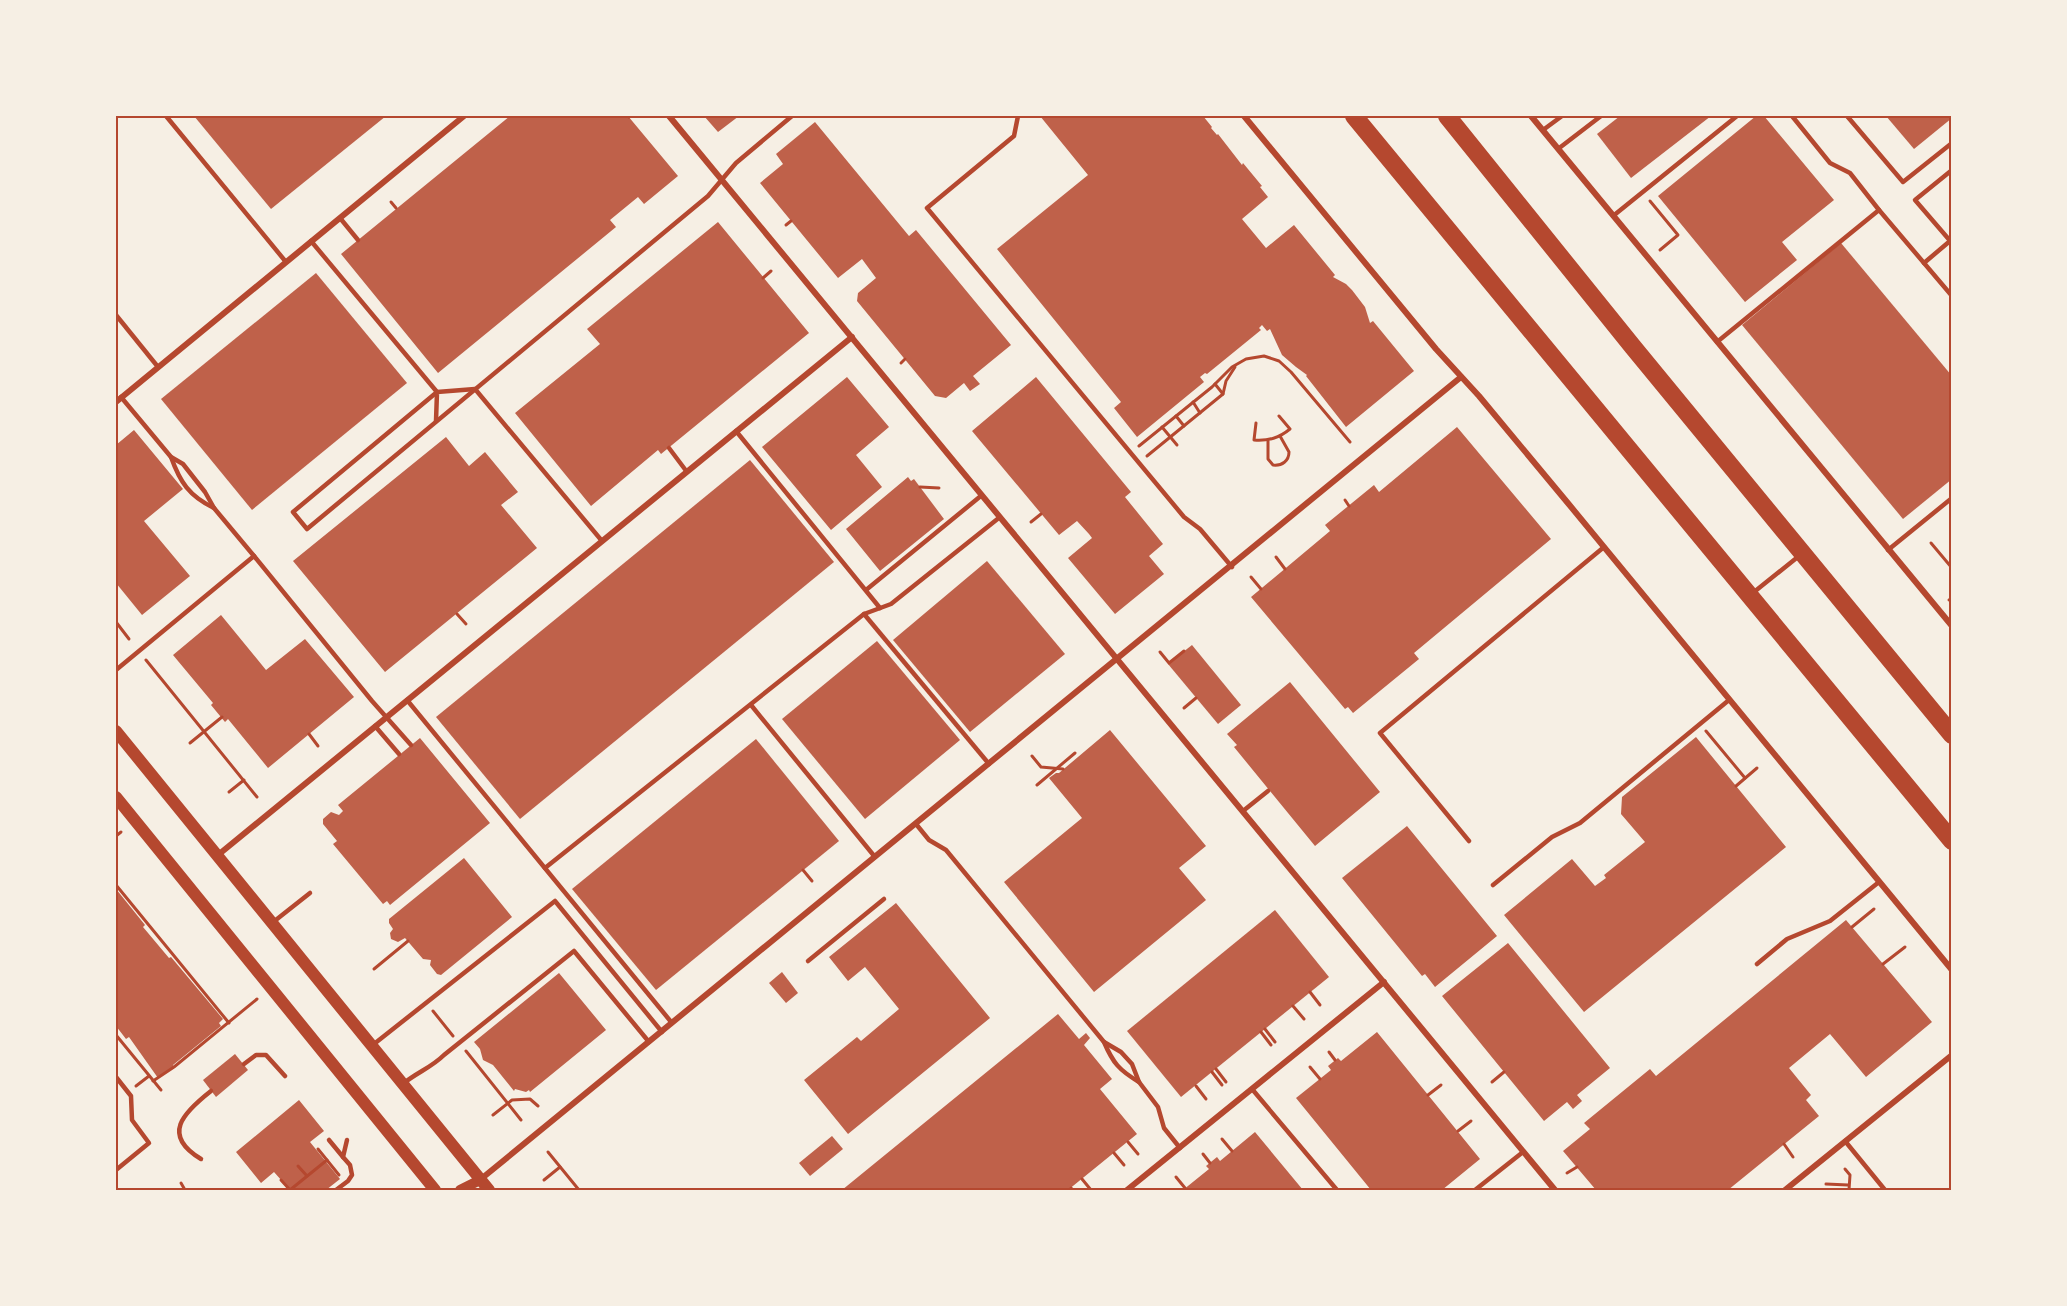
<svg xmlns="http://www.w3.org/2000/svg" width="2067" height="1306" font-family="Lato,sans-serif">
	<rect width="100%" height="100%" fill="#f6efe4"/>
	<g fill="#bf614a">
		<path d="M194 116H386L271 209Z"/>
		<path d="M510 116H628L678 176 644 204 638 197 610 220 616 227 438 373 341 254Z"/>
		<path d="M704 116H739L718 132Z"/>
		<path d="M1040 116H1203L1212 127 1211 128 1217 135 1218 134 1242 165 1243 163 1262 186 1260 187 1268 197 1242 219 1266 248 1294 225 1335 275 1333 277 1346 284 1352 290 1365 307 1370 323 1373 321 1414 371 1346 427 1306 376 1307 375 1296 367 1282 355 1270 329 1267 331 1262 325 1259 328 1261 330 1207 374 1205 373 1200 377 1204 382 1137 437 1114 408 1121 402 997 249 1088 175Z"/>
		<path d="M1620 116H1711L1631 178 1597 134Z"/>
		<path d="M1756 116H1764L1834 200 1782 242 1797 260 1745 302 1658 196Z"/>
		<path d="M1886 116H1952V118L1914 149Z"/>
		<path d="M815 122 909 236 916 230 1011 345 973 376 980 384 970 391 964 383 946 398 935 396 857 301 858 293 876 278 862 259 838 278 760 183 783 164 776 154Z"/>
		<path d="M718 222 809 333 661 454 658 450 591 506 515 413 600 344 587 329Z"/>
		<path d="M1841 243 1952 376V479L1903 519 1742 325Z"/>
		<path d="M316 273 407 383 252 510 161 399Z"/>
		<path d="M847 377 889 427 856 455 882 487 831 530 762 447Z"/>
		<path d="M1036 377 1131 492 1125 497 1163 544 1149 556 1164 574 1115 614 1068 558 1092 538 1089 534 1077 521 1059 535 972 431Z"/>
		<path d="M1457 427 1551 539 1414 653 1419 659 1353 713 1348 707 1345 709 1251 597 1330 531 1325 525 1374 485 1379 492Z"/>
		<path d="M134 430 183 489 144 521 190 576 142 615 116 583V445Z"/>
		<path d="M446 437 469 466 485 452 518 492 501 505 537 548 385 672 293 561Z"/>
		<path d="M750 460 834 562 520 819 436 717Z"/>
		<path d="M908 477 911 481 914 479 944 519 880 571 846 529Z"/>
		<path d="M987 561 1065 654 970 732 893 640Z"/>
		<path d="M221 615 266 670 305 639 354 697 268 768 228 719 225 722 211 705 213 703 173 655Z"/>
		<path d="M877 641 960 740 865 819 782 719Z"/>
		<path d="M1192 645 1241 705 1218 724 1168 664Z"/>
		<path d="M1290 682 1380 792 1315 846 1234 747 1237 745 1227 734Z"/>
		<path d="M1110 730 1206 846 1179 868 1206 900 1094 992 1004 882 1082 818 1049 778 1056 773H1059Z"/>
		<path d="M1696 737 1786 847 1584 1012 1504 915 1572 859 1595 886 1606 878 1604 875 1645 842 1621 814 1622 797Z"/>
		<path d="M420 738 490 823 390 905 387 901 383 904 333 844 337 841 323 824V819L331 812 339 815 343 811 338 805Z"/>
		<path d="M756 739 839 841 656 990 572 889Z"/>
		<path d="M1407 826 1497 936 1435 987 1425 974 1422 976 1342 878Z"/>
		<path d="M464 858 512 917 441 975 437 974 430 965 431 960 423 959 405 938 398 942 391 939 390 933 393 929 389 923V919Z"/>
		<path d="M116 889 145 925 143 927 169 958 171 957 223 1019 219 1023 221 1026 173 1065 174 1067 158 1078 129 1037 126 1039 116 1026Z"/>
		<path d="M896 903 990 1018 848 1134 804 1080 857 1037 861 1041 899 1009 865 967 848 981 829 957Z"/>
		<path d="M1275 910 1329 977 1181 1097 1127 1031Z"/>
		<path d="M1846 920 1932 1022 1866 1077 1830 1034 1789 1068 1811 1095 1806 1100 1819 1116 1728 1190H1596L1563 1151 1590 1129 1584 1123 1650 1069 1656 1076Z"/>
		<path d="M1508 943 1610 1068 1577 1095 1582 1101 1573 1109 1567 1102 1544 1121 1442 996Z"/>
		<path d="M782 972 798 993 786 1003 769 983Z"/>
		<path d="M559 973 606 1030 530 1092 529 1090 526 1092 515 1089 514 1091 493 1065 483 1060 480 1049 474 1042Z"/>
		<path d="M1058 1014 1079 1039 1086 1033 1090 1038 1084 1045 1112 1079 1100 1089 1137 1134 1068 1190H842Z"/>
		<path d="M1377 1032 1480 1159 1442 1190H1371L1296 1098 1331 1070 1328 1066 1338 1058 1341 1061Z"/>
		<path d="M235 1054 248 1070 216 1097 203 1080Z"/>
		<path d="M299 1100 324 1131 310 1142 340 1179 326 1190H290L274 1172 261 1183 236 1152Z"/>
		<path d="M1255 1132 1303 1190H1183L1209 1169 1206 1166 1217 1157 1220 1161Z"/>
		<path d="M832 1136 843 1149 810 1176 799 1163Z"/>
	</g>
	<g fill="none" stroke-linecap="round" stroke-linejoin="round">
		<g stroke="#b5482f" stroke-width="3">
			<path d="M508 116H509"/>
			<path d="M629 117 631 116"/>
			<path d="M1650 201 1678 235 1660 250"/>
			<path d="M391 202 396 208"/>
			<path d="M786 225 791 221"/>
			<path d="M763 278 771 271"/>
			<path d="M901 363 905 359"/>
			<path d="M1215 384 1223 394"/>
			<path d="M1193 402 1200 413"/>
			<path d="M1176 416 1184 426"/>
			<path d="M1256 423 1254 440C1269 441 1279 438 1290 429L1279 416"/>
			<path d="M1162 427 1177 445"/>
			<path d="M1268 441V459L1273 465C1282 466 1289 461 1289 452L1280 436"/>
			<path d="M1139 446 1212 387 1232 367 1246 359 1264 356 1279 361 1291 372 1350 442"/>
			<path d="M1147 456 1223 394 1226 381 1235 367"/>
			<path d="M920 487 939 488"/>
			<path d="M1345 500 1349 506"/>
			<path d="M1031 522 1041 514"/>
			<path d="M1931 543 1952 568"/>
			<path d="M1276 557 1285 569"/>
			<path d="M1251 577 1261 589"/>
			<path d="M1949 600 1952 598"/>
			<path d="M457 614 466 624"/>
			<path d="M116 622 129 639"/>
			<path d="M1160 652 1169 663 1184 651"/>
			<path d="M146 660 257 797"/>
			<path d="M1184 708 1196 698"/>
			<path d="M1706 731 1745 778"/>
			<path d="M309 734 318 746"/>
			<path d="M190 743 222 717"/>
			<path d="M1032 756 1041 767 1063 769"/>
			<path d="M1037 785 1075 753"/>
			<path d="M1736 786 1757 768"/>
			<path d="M229 792 244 780"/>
			<path d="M116 836 121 832"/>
			<path d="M803 870 812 881"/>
			<path d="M116 885 229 1023"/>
			<path d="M1852 927 1874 909"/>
			<path d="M1883 964 1905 947"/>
			<path d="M374 969 408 941"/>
			<path d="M1310 992 1320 1005"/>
			<path d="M1293 1006 1304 1019"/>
			<path d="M433 1011 453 1036"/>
			<path d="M1265 1029 1275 1042"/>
			<path d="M1261 1032 1271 1045"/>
			<path d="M116 1035 161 1090"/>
			<path d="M466 1051 521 1120"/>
			<path d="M1329 1052 1335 1060"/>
			<path d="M1310 1067 1320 1079"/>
			<path d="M1216 1069 1226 1082"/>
			<path d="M1212 1072 1222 1085"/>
			<path d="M153 1081 174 1067 257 999"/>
			<path d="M1492 1082 1504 1072"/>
			<path d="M136 1086 149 1076"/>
			<path d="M1196 1086 1206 1099"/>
			<path d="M1428 1095 1441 1085"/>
			<path d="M493 1115 512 1100 530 1099 538 1106"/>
			<path d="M1951 1120H1952"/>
			<path d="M1458 1131 1471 1121"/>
			<path d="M1222 1139 1232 1151"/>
			<path d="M1128 1142 1138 1154"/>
			<path d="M1784 1144 1793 1157"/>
			<path d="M318 1149 339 1175"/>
			<path d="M548 1152 579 1190"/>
			<path d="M1114 1153 1124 1165"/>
			<path d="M1203 1154 1210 1163"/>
			<path d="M298 1166 307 1176"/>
			<path d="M1845 1169 1850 1175 1849 1190"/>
			<path d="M1567 1173 1577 1167"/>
			<path d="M1176 1177 1185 1188"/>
			<path d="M1082 1179 1091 1190"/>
			<path d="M281 1180 290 1190 327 1160"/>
			<path d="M544 1180 560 1167"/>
			<path d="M181 1183 185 1190"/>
			<path d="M1826 1184 1848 1185"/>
			<path d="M1071 1188 1073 1190"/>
		</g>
		<g stroke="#b5482f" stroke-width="4.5">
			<path d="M166 116 286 262"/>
			<path d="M1018 116 1014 136 927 208 1184 517 1200 529 1232 567"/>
			<path d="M1847 116 1903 182 1952 143"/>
			<path d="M1543 130 1562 116"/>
			<path d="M1558 149 1601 116"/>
			<path d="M1952 170 1915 200 1952 243"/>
			<path d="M1879 210 1952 296"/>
			<path d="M1613 216 1737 116"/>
			<path d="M340 218 358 240"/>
			<path d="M311 241 437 392 293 512 307 529 708 196 736 163 792 116"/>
			<path d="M1924 263 1950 241"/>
			<path d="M116 315 158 367"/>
			<path d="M1717 342 1879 210 1850 173 1830 163 1792 116"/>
			<path d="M121 397 171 457 183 464 205 492 214 508 254 556"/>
			<path d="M436 421 437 392 475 389 602 541"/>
			<path d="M736 431 880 608"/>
			<path d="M669 448 687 472"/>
			<path d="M171 457C180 482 189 496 214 508"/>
			<path d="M1888 550 1952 498"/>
			<path d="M866 590 982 495"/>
			<path d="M1754 592 1799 556"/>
			<path d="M864 614 989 764"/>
			<path d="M116 670 254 556 372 701 411 745"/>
			<path d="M407 700 672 1023"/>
			<path d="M751 705 875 857"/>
			<path d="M375 726 399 754"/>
			<path d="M1243 811 1268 791"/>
			<path d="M916 824 929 840 946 850 1104 1042C1113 1063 1119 1070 1139 1082"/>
			<path d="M1469 841 1380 733 1604 547"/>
			<path d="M545 868 864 614 891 604 1000 517"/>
			<path d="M1493 885 1552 837 1580 823 1729 700"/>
			<path d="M272 923 310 893"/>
			<path d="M808 961 884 899"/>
			<path d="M1757 964 1787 939 1830 921 1879 882"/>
			<path d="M1104 1042 1121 1052 1132 1064 1139 1082 1158 1107 1164 1128 1180 1148"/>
			<path d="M374 1044 555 901 662 1032"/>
			<path d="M244 1064 256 1055H266L285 1076"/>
			<path d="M116 1077 131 1096 132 1120 149 1143 116 1170"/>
			<path d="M404 1083C418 1072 432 1067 444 1055L574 951 649 1042"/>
			<path d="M1252 1089 1337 1190"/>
			<path d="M329 1140 343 1157"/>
			<path d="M1845 1141 1885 1190"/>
			<path d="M201 1159C161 1135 183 1113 211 1091"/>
			<path d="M336 1190 348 1181 352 1175 350 1165 343 1157 347 1140"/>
			<path d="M1475 1190 1523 1152"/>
		</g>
		<g stroke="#b5482f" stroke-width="6">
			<path d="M669 116 1555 1190"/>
			<path d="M1244 116 1436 349 1479 396 1567 502 1952 970"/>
			<path d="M1531 116 1952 626"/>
			<path d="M116 402 464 116"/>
			<path d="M218 855 852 337"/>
			<path d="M481 1179 1461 377"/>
			<path d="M1127 1190 1384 982"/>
			<path d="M1785 1190 1952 1055"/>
		</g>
		<path stroke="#b5482f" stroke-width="10" d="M460 1190 480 1180"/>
		<g stroke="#b5482f" stroke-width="12">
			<path d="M116 731 489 1190"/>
			<path d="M116 797 435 1190"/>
		</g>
		<g stroke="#b5482f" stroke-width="18">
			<path d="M1354 116 1952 841"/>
			<path d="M1447 116 1633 347 1952 735"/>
		</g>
	</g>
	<rect width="2067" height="1306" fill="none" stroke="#f6efe4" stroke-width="234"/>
	<rect x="117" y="117" width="1833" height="1072" fill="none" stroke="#b5482f" stroke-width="2"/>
</svg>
